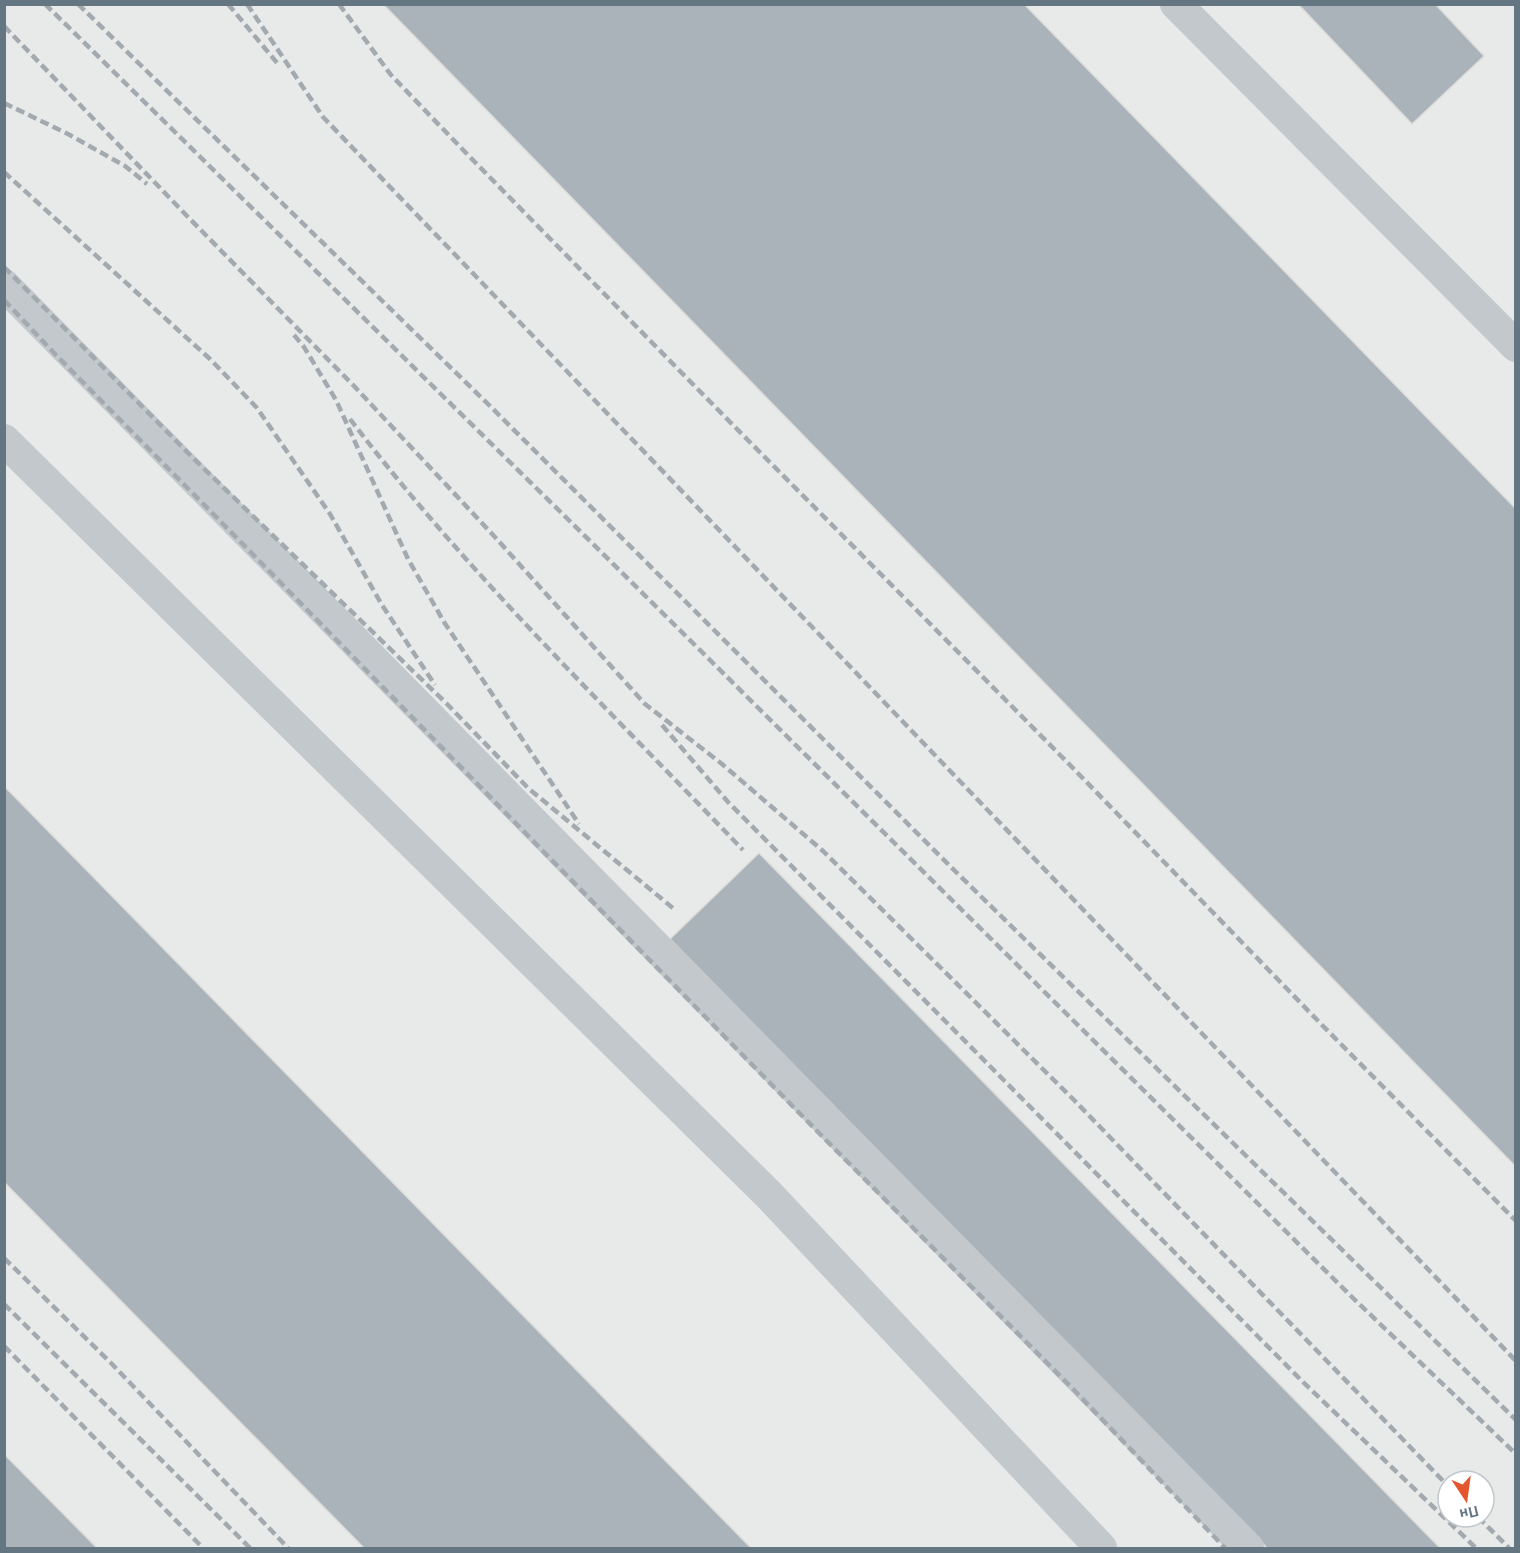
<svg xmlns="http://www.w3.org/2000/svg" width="1520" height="1553" font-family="'Alegreya Sans',sans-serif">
	<rect width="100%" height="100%" fill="#fafaf8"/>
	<path fill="#e8e9e9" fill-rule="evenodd" d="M5 5H1515V1548H5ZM1448 1481H1484V1517H1448Z"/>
	<g fill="#aab3b9" stroke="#dcdcda" stroke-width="1.5">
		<path d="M383 4H1024L1516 509V1167Z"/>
		<path d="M1298 4H1435L1484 56 1412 124Z"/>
		<path d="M4 786 751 1548H364L4 1182Z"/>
		<path d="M759 853 1440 1548H1267L670 939Z"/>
		<path d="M4 1454 97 1548H4Z"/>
	</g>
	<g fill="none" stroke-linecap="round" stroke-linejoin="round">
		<g stroke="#c3c8cc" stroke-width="32">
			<path d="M1176 4 1516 346"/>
			<path d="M4 285 1248 1548"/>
			<path d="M4 440 769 1195 1101 1548"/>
		</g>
		<g stroke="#a2aab0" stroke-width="4.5" stroke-dasharray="9 4.5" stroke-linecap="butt">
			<path d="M45 4 591 542 1354 1299 1516 1454"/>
			<path d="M78 4 488 404 955 871 1516 1420"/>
			<path d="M228 4 278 64"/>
			<path d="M247 4 323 117 1516 1361"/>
			<path d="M339 4 391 75 468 155 729 421 1070 765 1323 1026 1516 1221"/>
			<path d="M4 26 189 218 354 386 494 536 645 704 722 764 823 851 1072 1098 1448 1486"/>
			<path d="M4 103 68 134 125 166 147 184"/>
			<path d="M4 172 210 359 257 408 330 514 382 605 435 685"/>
			<path d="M4 267 192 457 447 704 528 788 674 909"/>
			<path d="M4 300 56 355 229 530 814 1128 1074 1390 1225 1548"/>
			<path d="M294 335 304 347 336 400 408 559 444 622 579 824"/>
			<path d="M350 419C468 574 609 710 743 850"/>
			<path d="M662 725 728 802 1303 1382 1476 1548"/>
			<path d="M4 1258 111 1363 288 1548"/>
			<path d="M4 1304 250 1548"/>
			<path d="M4 1346 203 1548"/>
			<path d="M1478 1517 1509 1548"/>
		</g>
	</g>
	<rect width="1520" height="1553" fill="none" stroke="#657683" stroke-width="12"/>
	<g transform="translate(1466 1499) rotate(167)"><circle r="28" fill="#ffffff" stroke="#c1c8cd" stroke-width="1.5"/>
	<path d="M0-4.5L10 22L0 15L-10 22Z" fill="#e4572e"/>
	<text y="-9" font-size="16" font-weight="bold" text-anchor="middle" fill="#657683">Пн</text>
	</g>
</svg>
